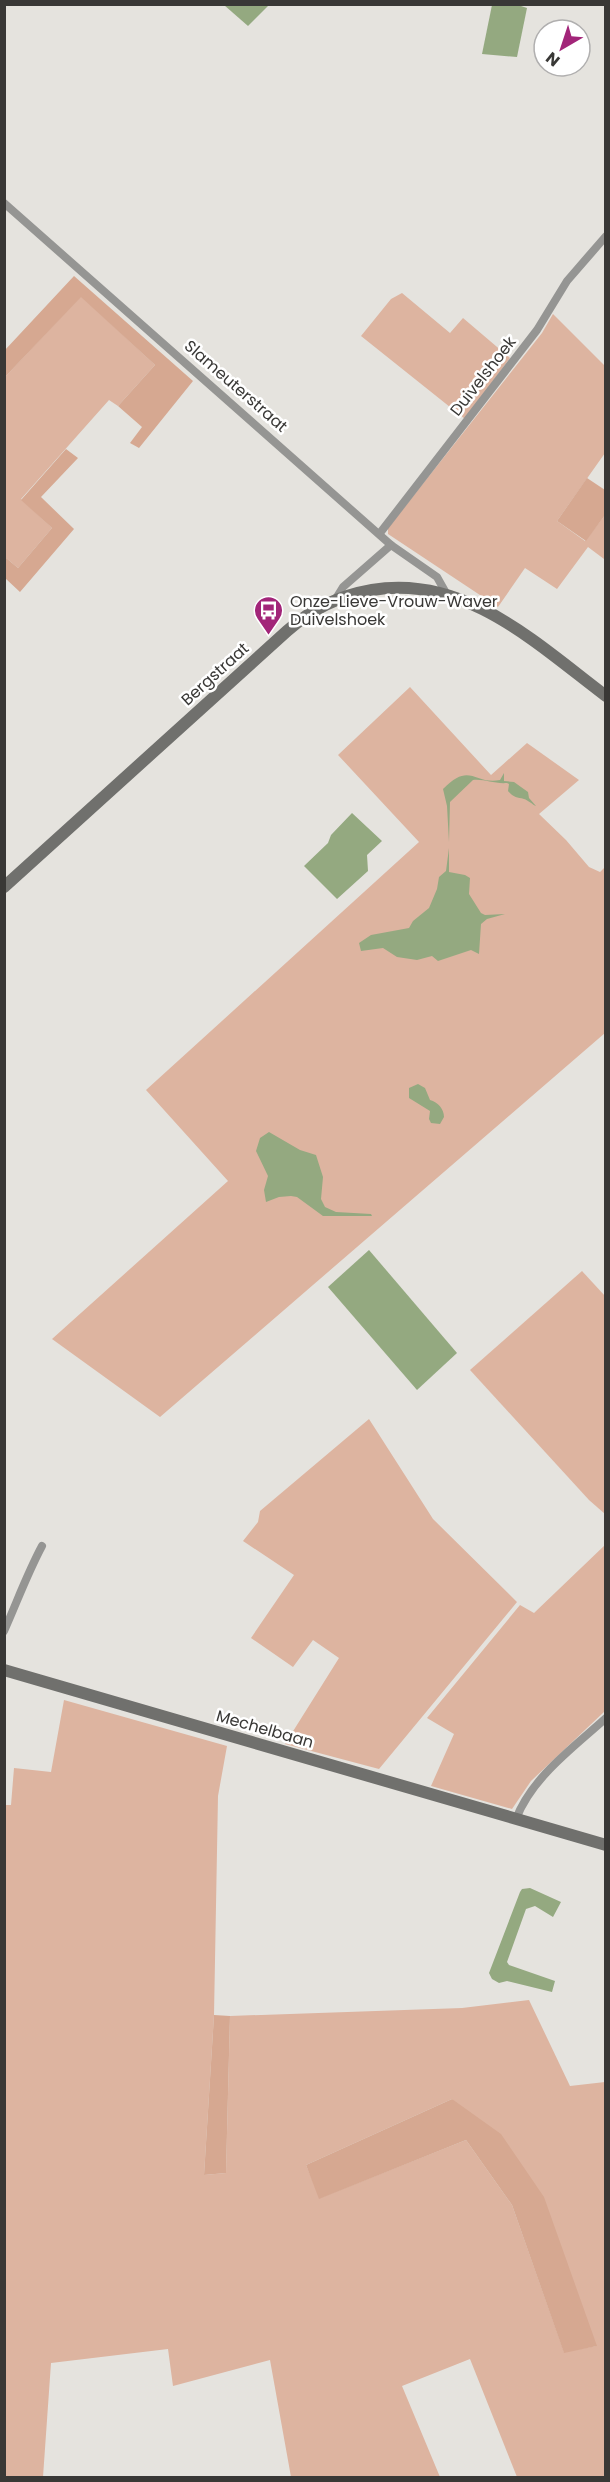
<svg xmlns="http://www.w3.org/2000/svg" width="610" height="2482" font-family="Poppins,sans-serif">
	<rect width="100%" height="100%" fill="#e5e3de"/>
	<g fill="#ddb4a0" fill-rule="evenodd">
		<path d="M402 293 450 333 463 318 510 358 465 419 361 336 391 299Z"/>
		<path d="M81 296 155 365 118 406 109 400 21 499 52 528 18 568 5 557V377Z"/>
		<path d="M553 314 605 366V453L557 521 585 541 605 515V558L604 559 588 547 557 589 525 568 498 607 388 534V528L542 333Z"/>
		<path d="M410 687 491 775 527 743 579 780 539 814 566 840 589 867 600 872 605 867V1033L160 1417 52 1339 228 1181 146 1090 419 842 338 755Z"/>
		<path d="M582 1271 605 1296V1514L589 1500 470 1370Z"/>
		<path d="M369 1419 433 1519 517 1602 379 1769 285 1744 339 1658 313 1640 293 1667 251 1638 294 1575 243 1541 258 1522 260 1511Z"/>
		<path d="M605 1545V1711L531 1781 512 1809 431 1786 454 1734 427 1718 520 1605 534 1613Z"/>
		<path d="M64 1700 227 1746 218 1796 214 2015 204 2175 226 2173 230 2016 462 2008 529 2000 570 2086 605 2082V2477H517L470 2359 402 2386 440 2477H291L270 2360 173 2386 168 2349 51 2363 43 2477H5L4 1805H11L14 1768 51 1772ZM452 2099 596 2346 564 2352 512 2205 466 2140 320 2198 306 2165Z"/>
	</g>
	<g fill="#d6a891">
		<path d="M74 276 193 381 139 448 130 443 142 427 118 406 155 365 81 297 5 377V350Z"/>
		<path d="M66 449 78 458 41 497 74 529 20 592 5 578V557L18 568 52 528 21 500Z"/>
		<path d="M587 478 605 490V515L586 541 557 521Z"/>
		<path d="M214 2015 230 2016 226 2173 204 2175Z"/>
		<path d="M452 2099 501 2134 544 2197 597 2346 564 2353 512 2205 466 2140 319 2199 306 2165Z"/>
	</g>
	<g fill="#94a980">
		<path d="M269 5 248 26 224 5 269 4Z"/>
		<path d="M492 5H518L527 8 517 57 482 54Z"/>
		<path d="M504 773V781L514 782 528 792 529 798 536 806C533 805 528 800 524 799 517 797 514 798 508 791L509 784 507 783C494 784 485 779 473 780L450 802 449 842 447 806 443 789C470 761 474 785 500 780Z"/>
		<path d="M352 813 382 841 367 855 368 871 337 899 304 866 328 843 331 835Z"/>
		<path d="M449 848V872L465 875 470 878 469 894 481 913 485 915 505 914 487 919 481 924 479 954 471 950 438 961 432 956 417 960 397 957 383 948 361 951 359 943 371 935 409 928 413 921 429 908 437 889 439 877 446 871Z"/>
		<path d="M418 1084 425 1088 430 1100C438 1102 444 1109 444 1117L440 1124 431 1123 429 1119 430 1111 409 1098V1088Z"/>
		<path d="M269 1132 300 1150 316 1155 323 1177 321 1199 325 1207 336 1212 371 1214 372 1216H323L297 1197 291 1196 279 1197 266 1202 264 1190 268 1176 256 1151 260 1138Z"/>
		<path d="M369 1250 457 1353 417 1390 328 1287Z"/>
		<path d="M530 1888 561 1902 553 1917 535 1906 526 1909 507 1962 509 1965 555 1981 552 1992 507 1981 499 1983 492 1979 489 1973 520 1892 522 1889Z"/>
	</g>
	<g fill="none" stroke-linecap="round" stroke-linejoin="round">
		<g stroke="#959593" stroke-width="8">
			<path d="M4 203 391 545 437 577 446 593"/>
			<path d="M380 533 537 330 567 281 606 236"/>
			<path d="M335 600 343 587 391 545"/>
			<path d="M4 1631C17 1602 27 1574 42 1546"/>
			<path d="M516 1819C532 1777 574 1747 606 1718"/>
		</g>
		<g stroke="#70706d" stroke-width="12">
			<path d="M4 887 287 631C312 609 338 596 372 590 465 574 537 644 606 696"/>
			<path d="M4 1670 606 1845"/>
		</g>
	</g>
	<defs>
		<symbol id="bus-pin" viewBox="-11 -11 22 30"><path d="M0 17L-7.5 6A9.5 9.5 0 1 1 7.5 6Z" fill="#a22579" stroke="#fff"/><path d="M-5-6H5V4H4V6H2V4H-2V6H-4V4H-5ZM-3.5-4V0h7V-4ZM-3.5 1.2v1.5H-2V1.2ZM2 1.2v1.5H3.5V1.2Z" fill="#fff"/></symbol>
	</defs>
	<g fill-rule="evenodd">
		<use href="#bus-pin" x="252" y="594" width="33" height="45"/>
	</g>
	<g text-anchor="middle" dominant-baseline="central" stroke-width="5" stroke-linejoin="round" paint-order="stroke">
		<g font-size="16" fill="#393836" stroke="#fff">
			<text transform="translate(483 376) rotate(-52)">Duivelshoek</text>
			<text transform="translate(236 386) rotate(41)">Slameuterstraat</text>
			<text transform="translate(215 674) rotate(-42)">Bergstraat</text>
			<text transform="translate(265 1729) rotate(16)">Mechelbaan</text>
		</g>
		<g font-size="16" fill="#393836" stroke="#fff" text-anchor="start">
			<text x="290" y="601">Onze-Lieve-Vrouw-Waver<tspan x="290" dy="18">Duivelshoek</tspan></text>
		</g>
	</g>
	<rect width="610" height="2482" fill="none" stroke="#393836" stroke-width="12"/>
	<g transform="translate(562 48) rotate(219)"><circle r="28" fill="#ffffff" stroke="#b0afaf" stroke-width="1.5"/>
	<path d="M0-4.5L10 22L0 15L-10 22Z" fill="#a22579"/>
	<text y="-9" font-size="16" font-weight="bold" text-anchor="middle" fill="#393836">N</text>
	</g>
</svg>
